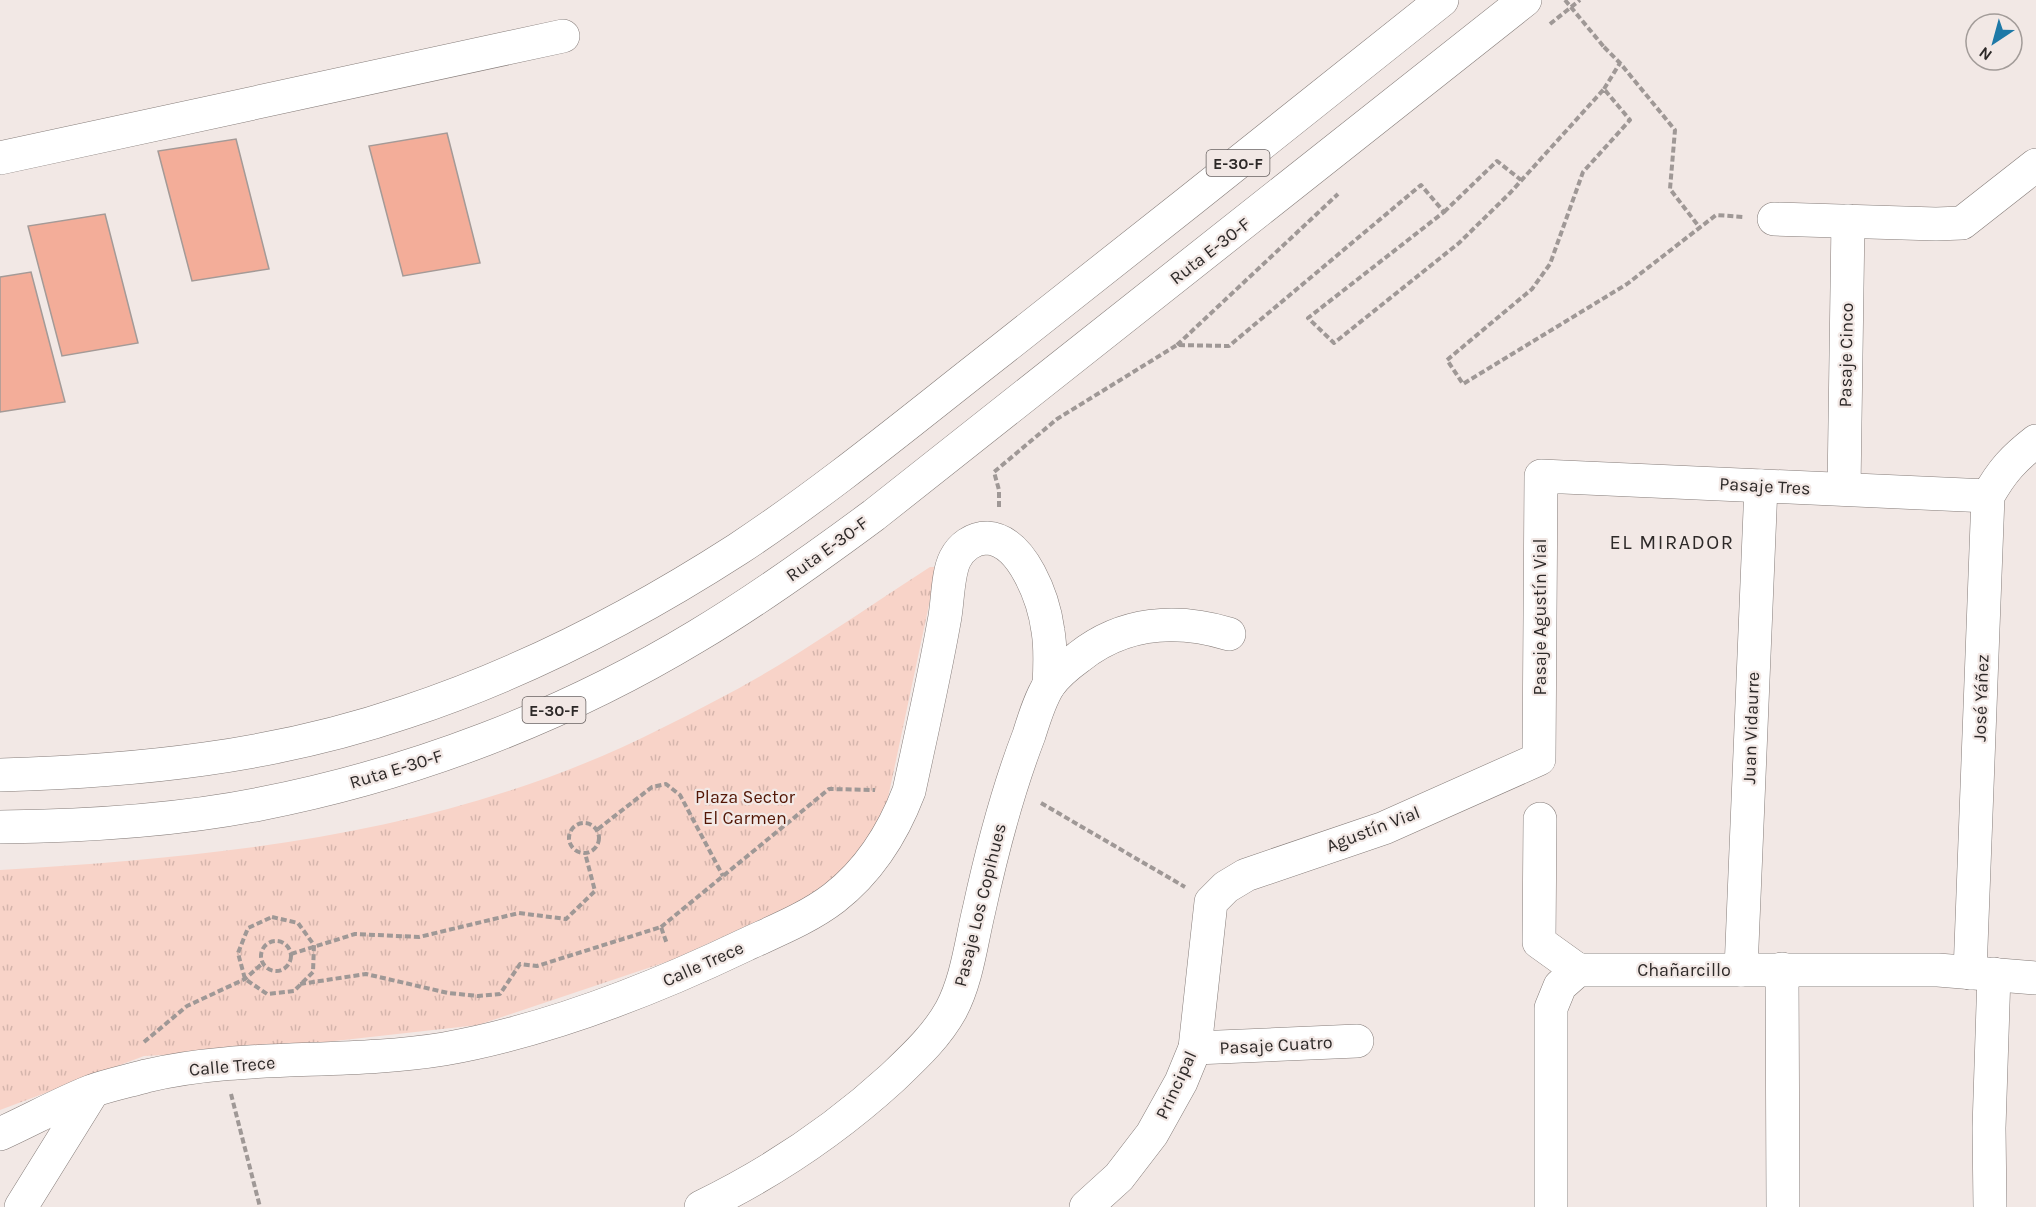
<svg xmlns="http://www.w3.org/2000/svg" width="2036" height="1207" font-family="Karla,sans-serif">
	<defs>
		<pattern id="park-tufts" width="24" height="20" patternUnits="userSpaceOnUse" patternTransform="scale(1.5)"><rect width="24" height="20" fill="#f8d3c8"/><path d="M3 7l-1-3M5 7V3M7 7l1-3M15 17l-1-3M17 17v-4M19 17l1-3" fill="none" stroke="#d5b5ac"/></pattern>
	</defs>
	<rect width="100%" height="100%" fill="#f2e8e5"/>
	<path fill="url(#park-tufts)" d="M930 567H937L885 812 854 863 803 900 672 960 478 1025 254 1050 144 1056 0 1110V870C229 856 452 834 660 729 700 709 741 688 779 665 830 634 880 599 930 567Z"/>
	<g fill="#f3ad99" stroke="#a49a97" stroke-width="1.5">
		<path d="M447 133 480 263 403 276 369 146Z"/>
		<path d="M236 139 269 269 192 281 158 151Z"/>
		<path d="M105 214 138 343 62 356 28 226Z"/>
		<path d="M31 272 65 402 0 412V277Z"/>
	</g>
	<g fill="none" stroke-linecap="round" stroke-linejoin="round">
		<defs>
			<g id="minor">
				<path d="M0 158 563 36"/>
				<path d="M1774 219 1936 224 1962 223 2036 165"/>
				<path d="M1844 489 1848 221"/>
				<path d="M1540 819 1539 942 1578 970"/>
				<path d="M1782 969 1783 1207"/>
				<path d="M1741 970 1761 486"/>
				<path d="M1970 973 1988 496C2002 471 2014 458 2036 441"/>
				<path d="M1195 1048 1357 1041"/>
				<path d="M0 1134C31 1120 61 1103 92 1091 109 1085 128 1081 146 1076 241 1053 346 1065 444 1049 546 1031 651 990 745 945 775 931 808 918 834 898 870 870 893 833 909 791 921 735 934 678 944 622 948 604 947 575 955 559 961 547 973 538 987 538 1023 540 1044 600 1048 631 1051 649 1050 667 1049 685"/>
				<path d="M21 1207 93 1091"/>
				<path d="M701 1207C771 1173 834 1131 892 1078 914 1057 936 1037 951 1010 967 980 971 943 979 910 992 850 1007 792 1029 735 1034 719 1040 699 1049 685 1057 674 1068 665 1079 657 1123 622 1176 618 1229 634"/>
				<path d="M1086 1207 1119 1177 1152 1134 1181 1082 1195 1048 1211 902 1226 887 1246 875 1384 828 1539 759 1541 476 1988 496"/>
				<path d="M1551 1207V1008L1560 986 1578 970H1938L2036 978"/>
				<path d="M1990 1207 1989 1128 1994 974"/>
			</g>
			<g id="highway">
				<path d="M0 775C139 771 274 757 406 712 524 673 634 616 738 549 829 489 914 418 1000 351 1148 235 1295 117 1442 0"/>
				<path d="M0 827C87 826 175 821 260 804 413 774 563 717 697 636 759 599 816 558 874 515L1525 0"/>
			</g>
		</defs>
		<use href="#minor" stroke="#857c79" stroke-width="34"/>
		<use href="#highway" stroke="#857c79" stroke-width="34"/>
		<g stroke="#9f9896" stroke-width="4" stroke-dasharray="6 3" stroke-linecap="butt">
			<path d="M1550 24 1580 0"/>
			<path d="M1604 47 1620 63 1675 130 1670 189 1700 228"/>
			<path d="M1604 89 1620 63"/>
			<path d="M1444 212 1497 161 1521 180"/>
			<path d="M1177 345 1338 194"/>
			<path d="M999 507V490L994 472 1057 419 1177 345 1229 346 1421 185 1444 212 1308 318 1334 343 1459 243 1510 193 1604 89 1630 120 1583 172 1550 264 1532 289 1447 360 1463 384 1627 284 1716 215 1743 217"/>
			<path d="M1041 803 1185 887"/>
			<circle cx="584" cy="838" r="15"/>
			<path d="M598 829 652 787 666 784 680 795 723 876"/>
			<path d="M272 917 298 923 314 945 313 972 294 991 267 994 245 979 238 953 248 928Z"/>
			<path d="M661 927 829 789 875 790"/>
			<circle cx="276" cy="956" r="15"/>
			<path d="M291 954 355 934 419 937 519 913 566 919 595 891 585 853"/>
			<path d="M300 984 366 974 448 993 478 996 500 994 520 964 537 966 661 927 667 944"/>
			<path d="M144 1042 187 1006 245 979 263 963"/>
			<path d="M231 1094 260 1207"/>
		</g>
		<use href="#minor" stroke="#fff" stroke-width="33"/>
		<use href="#highway" stroke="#fff" stroke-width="33"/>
		<path stroke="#9f9896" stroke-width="4" stroke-dasharray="6 3" stroke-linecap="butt" d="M1565 0 1604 47"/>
	</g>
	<g text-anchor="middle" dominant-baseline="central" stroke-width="4.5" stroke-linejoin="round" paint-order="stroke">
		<g fill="#f2e8e5" stroke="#686261" stroke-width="1.5">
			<rect x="1206.5" y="150" width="63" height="26" rx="4.5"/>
			<rect x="522.5" y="697" width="63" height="26" rx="4.5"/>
		</g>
		<g font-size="16" font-weight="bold" fill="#2d2928">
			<text x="1238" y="163">E-30-F</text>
			<text x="554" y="710">E-30-F</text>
		</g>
		<g font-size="18" fill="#2d2928" stroke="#f2e8e5">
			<text transform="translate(1210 251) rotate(-38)">Ruta E-30-F</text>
			<text transform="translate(1846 355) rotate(-89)">Pasaje Cinco</text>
			<text transform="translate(1765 486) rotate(3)">Pasaje Tres</text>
			<text transform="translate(827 549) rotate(-36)">Ruta E-30-F</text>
			<text transform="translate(1540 617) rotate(-90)">Pasaje Agustín Vial</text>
			<text transform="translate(1981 698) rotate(-88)">José Yáñez</text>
			<text transform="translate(1751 728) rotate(-88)">Juan Vidaurre</text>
			<text transform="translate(396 769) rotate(-17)">Ruta E-30-F</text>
			<text transform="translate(1373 829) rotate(-21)">Agustín Vial</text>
			<text transform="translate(980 905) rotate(-76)">Pasaje Los Copihues</text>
			<text transform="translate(703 964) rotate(-24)">Calle Trece</text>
			<text x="1684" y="970">Chañarcillo</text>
			<text transform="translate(1276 1045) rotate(-3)">Pasaje Cuatro</text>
			<text transform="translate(232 1066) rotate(-5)">Calle Trece</text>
			<text transform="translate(1176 1085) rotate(-65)">Principal</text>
		</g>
		<g font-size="18" fill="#531605" stroke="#f2e8e5">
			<text x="745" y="797">Plaza Sector<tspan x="745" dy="21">El Carmen</tspan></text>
		</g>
		<g font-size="20" letter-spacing="1.5" fill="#2d2928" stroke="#f2e8e5">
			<text x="1672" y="542">EL MIRADOR</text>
		</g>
	</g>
	<g transform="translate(1994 42) rotate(216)"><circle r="28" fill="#f2e8e5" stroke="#a39c99" stroke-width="1.5"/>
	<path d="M0-4.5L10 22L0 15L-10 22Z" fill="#1e79a7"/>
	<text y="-9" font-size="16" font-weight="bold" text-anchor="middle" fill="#2d2928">N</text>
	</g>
</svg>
